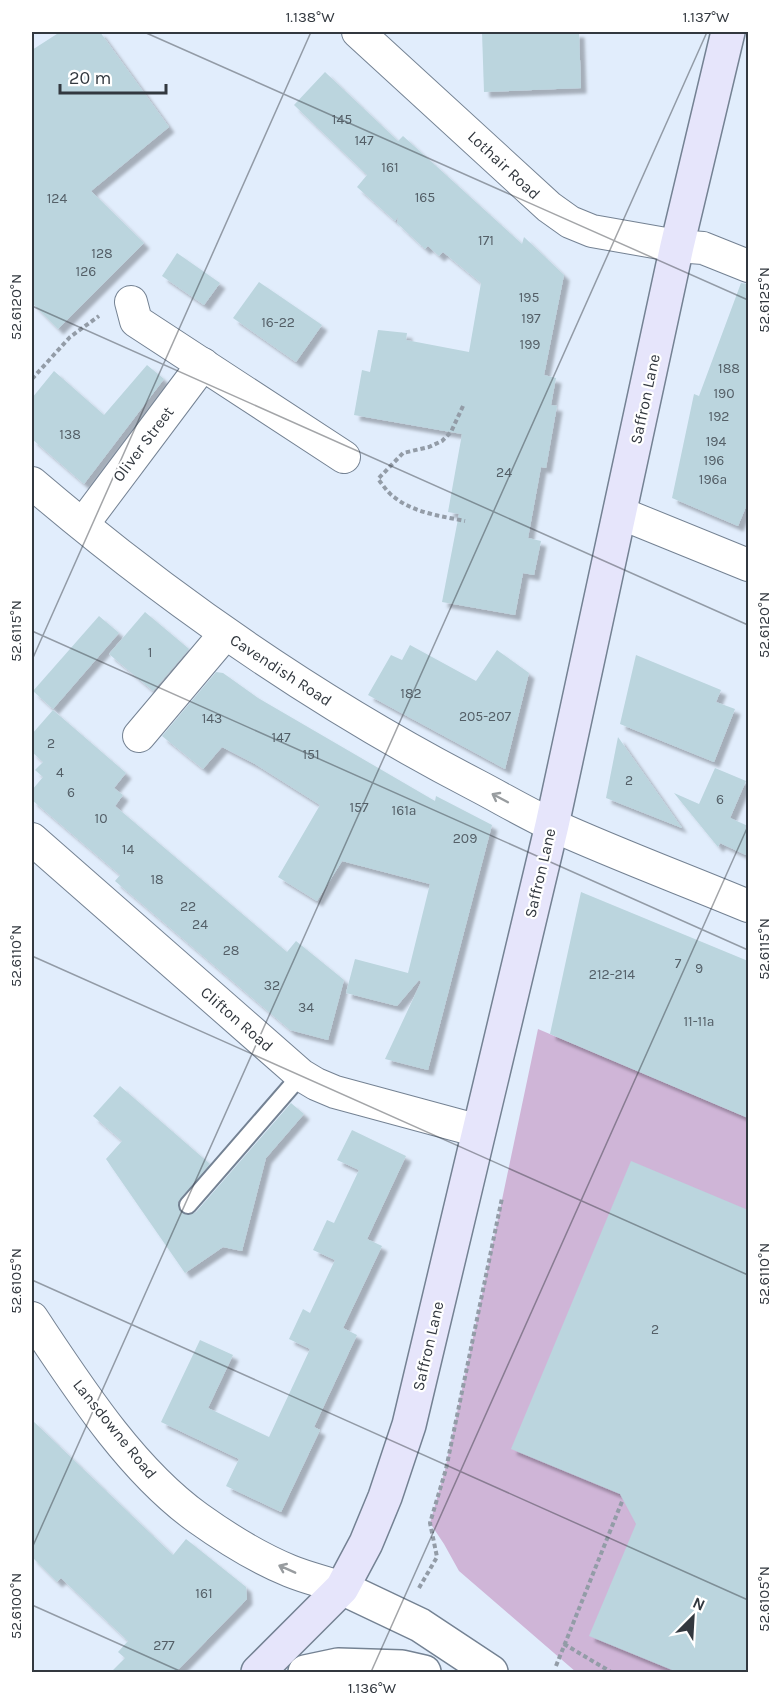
<svg xmlns="http://www.w3.org/2000/svg" width="780" height="1704" font-family="Karla,sans-serif">
	<defs>
		<filter id="shadow"><feDropShadow dx="5.5" dy="5.5" stdDeviation="1.5" flood-color="#0004"/></filter>
	</defs>
	<rect width="100%" height="100%" fill="#e1edfc"/>
	<path fill="#cfb5d7" d="M538 1029 748 1118V1672H576L459 1571 444 1544 430 1523 445 1470Z"/>
	<g fill="#bbd5de" filter="url(#shadow)">
		<path d="M60 32H100L169 127 91 191 144 243 58 329 32 303V50Z"/>
		<path d="M482 32H579L581 88 484 92Z"/>
		<path d="M325 72 398 141 403 136 522 244 524 237 564 275 544 375 556 378 551 405 557 406 546 468 541 467 528 538 541 541 534 575 523 573 515 615 442 602 459 514 448 512 462 434 354 415 362 370 370 372 378 330 407 333 406 340 469 352 481 283 443 252 439 256 428 246 425 249 397 223 398 217 395 221 357 187 367 175 294 105Z"/>
		<path d="M177 253 220 283 204 305 162 276Z"/>
		<path d="M259 282 322 325 296 362 233 318Z"/>
		<path d="M741 283 748 284V502L738 526 672 498 694 394 699 396Z"/>
		<path d="M147 365 164 379 84 484 32 439V398L54 371 104 415Z"/>
		<path d="M145 612 189 649 153 691 109 654Z"/>
		<path d="M99 616 119 633 53 709 33 691Z"/>
		<path d="M410 645 476 681 497 650 529 673 505 769 368 695 391 655 402 660Z"/>
		<path d="M636 655 721 690 716 702 735 709 714 762 620 724Z"/>
		<path d="M216 672 223 673 258 698 435 801 436 796 492 825 428 1070 385 1059 421 982 419 980 397 1006 346 993 355 959 408 973 430 884 342 861 317 901 278 877 320 805 255 764 222 747 203 769 162 736Z"/>
		<path d="M53 710 126 773 114 788 123 795 115 806 287 952 296 941 344 980 328 1040 290 1030 115 881 120 875 32 800V790L43 777 35 770 43 762 32 752V734Z"/>
		<path d="M618 737 682 828 606 798Z"/>
		<path d="M715 768 746 781 730 818 748 826V856L720 843 718 847 674 793 699 804Z"/>
		<path d="M581 892 748 961V1118L550 1034Z"/>
		<path d="M120 1086 210 1164 178 1202 181 1212 187 1215 196 1212 291 1103 304 1114 266 1158 242 1251 223 1247 185 1273 106 1159 122 1141 93 1116Z"/>
		<path d="M352 1130 406 1156 367 1239 382 1246 343 1328 357 1335 314 1427 320 1430 281 1512 226 1486 239 1459 161 1422 200 1340 233 1355 208 1408 269 1437 310 1349 289 1339 303 1309 310 1313 335 1260 313 1250 327 1220 334 1223 359 1170 337 1160Z"/>
		<path d="M631 1161 748 1210V1672H677L589 1636 636 1524 620 1494 511 1449Z"/>
		<path d="M32 1420 173 1555 186 1539 246 1587 247 1599 176 1672H111L125 1658 118 1652 128 1641 61 1578 57 1582 32 1557Z"/>
	</g>
	<g fill="none" stroke-linecap="round" stroke-linejoin="round">
		<defs>
			<path id="service" d="M188 1205 301 1075"/>
			<g id="minor">
				<path d="M358 32 549 207 570 222 592 231 677 246 703 248 748 266"/>
				<path d="M131 302 136 321 344 457"/>
				<path d="M32 483C168 599 316 702 476 785 501 798 526 813 552 825 616 854 683 879 748 906"/>
				<path d="M620 513 748 565"/>
				<path d="M83 524 203 364"/>
				<path d="M139 736 225 634"/>
				<path d="M32 839 301 1075 316 1084 335 1092 479 1131"/>
				<path d="M32 1318C78 1387 130 1469 198 1518 226 1538 258 1558 290 1571 307 1578 325 1582 342 1588"/>
			</g>
			<g id="tertiary">
				<path d="M342 1588 420 1625 491 1672"/>
				<path d="M305 1672 338 1665 402 1667 424 1672"/>
			</g>
			<path id="secondary" d="M258 1672 342 1588 366 1543 385 1497 409 1425 552 825 677 246 728 32"/>
		</defs>
		<use href="#service" stroke="#748293" stroke-width="20"/>
		<use href="#minor" stroke="#748293" stroke-width="34"/>
		<use href="#tertiary" stroke="#748293" stroke-width="36"/>
		<use href="#secondary" stroke="#748293" stroke-width="36"/>
		<g stroke="#939ca7" stroke-width="4" stroke-dasharray="4.5 3" stroke-linecap="butt">
			<path d="M32 379 70 337 99 316"/>
			<path d="M463 406 451 432 442 441 429 447 403 453 378 479C383 485 388 493 394 497 414 513 441 516 465 521"/>
			<path d="M419 1588 437 1557 430 1523 446 1469 502 1198"/>
			<path d="M564 1644 611 1672"/>
			<path d="M556 1666 623 1499"/>
		</g>
		<use href="#service" stroke="#fff" stroke-width="16"/>
		<use href="#minor" stroke="#fff" stroke-width="32"/>
		<use href="#tertiary" stroke="#fff" stroke-width="33"/>
		<use href="#secondary" stroke="#e6e5fb" stroke-width="33"/>
	</g>
	<defs><path id="oneway-shaft" d="M-6 0H5M1.5-3L5.5 0L1.5 3" fill="none" stroke-width="1.6" stroke-linecap="round" stroke-linejoin="round" transform="scale(1.5)"/></defs>
	<g stroke="#989c9f">
		<use href="#oneway-shaft" transform="translate(500 798) rotate(-152)"/>
		<use href="#oneway-shaft" transform="translate(287 1569) rotate(-156)"/>
	</g>
	<path fill="none" stroke="#32383f" stroke-width="1.5" stroke-opacity="0.45" d="M144 32 748 300M32 306 748 625M32 631 748 950M32 660 311 32M32 956 748 1275M32 1280 748 1600M32 1548 707 32M32 1605 182 1672M371 1672 748 826"/>
	<g text-anchor="middle" dominant-baseline="central" stroke-width="4.5" stroke-linejoin="round" paint-order="stroke">
		<g font-size="14" fill="#545f67">
			<text x="342" y="119">145</text>
			<text x="364" y="140">147</text>
			<text x="390" y="167">161</text>
			<text x="425" y="197">165</text>
			<text x="57" y="198">124</text>
			<text x="486" y="240">171</text>
			<text x="102" y="253">128</text>
			<text x="86" y="271">126</text>
			<text x="529" y="297">195</text>
			<text x="531" y="318">197</text>
			<text x="278" y="322">16-22</text>
			<text x="530" y="344">199</text>
			<text x="729" y="368">188</text>
			<text x="724" y="393">190</text>
			<text x="719" y="416">192</text>
			<text x="70" y="434">138</text>
			<text x="716" y="441">194</text>
			<text x="714" y="460">196</text>
			<text x="504" y="472">24</text>
			<text x="713" y="479">196a</text>
			<text x="150" y="652">1</text>
			<text x="411" y="693">182</text>
			<text x="485" y="716">205-207</text>
			<text x="212" y="718">143</text>
			<text x="281" y="737">147</text>
			<text x="51" y="743">2</text>
			<text x="311" y="754">151</text>
			<text x="60" y="772">4</text>
			<text x="629" y="780">2</text>
			<text x="71" y="792">6</text>
			<text x="720" y="799">6</text>
			<text x="359" y="807">157</text>
			<text x="404" y="810">161a</text>
			<text x="101" y="818">10</text>
			<text x="465" y="838">209</text>
			<text x="128" y="849">14</text>
			<text x="157" y="879">18</text>
			<text x="188" y="906">22</text>
			<text x="200" y="924">24</text>
			<text x="231" y="950">28</text>
			<text x="678" y="963">7</text>
			<text x="699" y="968">9</text>
			<text x="612" y="974">212-214</text>
			<text x="272" y="985">32</text>
			<text x="306" y="1007">34</text>
			<text x="699" y="1021">11-11a</text>
			<text x="655" y="1329">2</text>
			<text x="204" y="1593">161</text>
			<text x="164" y="1645">277</text>
		</g>
		<g font-size="16" fill="#32383f" stroke="#fff">
			<text transform="translate(504 165) rotate(43)">Lothair Road</text>
			<text transform="translate(645 399) rotate(-78)">Saffron Lane</text>
			<text transform="translate(143 444) rotate(-53)">Oliver Street</text>
			<text transform="translate(281 670) rotate(33)">Cavendish Road</text>
			<text transform="translate(540 873) rotate(-77)">Saffron Lane</text>
			<text transform="translate(237 1019) rotate(41)">Clifton Road</text>
			<text transform="translate(428 1346) rotate(-77)">Saffron Lane</text>
			<text transform="translate(115 1429) rotate(51)">Lansdowne Road</text>
		</g>
	</g>
	<rect width="780" height="1704" fill="none" stroke="#ffffff" stroke-width="66"/>
	<g transform="translate(693 1617) rotate(24)" stroke="#ffffff" stroke-width="4.5" paint-order="stroke">
	<path d="M0-4.5L10 22L0 15L-10 22Z" fill="#32383f"/>
	<text y="-9" font-size="16" font-weight="bold" text-anchor="middle" fill="#32383f">N</text>
	</g>
	<path d="M60 84v9h106v-9" fill="none" stroke="#32383f" stroke-width="3"/>
	<text x="69" y="84" font-size="18" fill="#32383f" stroke="#ffffff" stroke-width="4.5" paint-order="stroke">20 m</text>
	<rect x="33" y="33" width="714" height="1638" fill="none" stroke="#32383f" stroke-width="2"/>
	<g font-size="15" text-anchor="middle" fill="#32383f">
		<text x="310" y="22">1.138°W</text>
		<text x="706" y="22">1.137°W</text>
		<text transform="translate(764 300) rotate(-90)" y="5">52.6125°N</text>
		<text transform="translate(16 307) rotate(-90)" y="5">52.6120°N</text>
		<text transform="translate(764 625) rotate(-90)" y="5">52.6120°N</text>
		<text transform="translate(16 631) rotate(-90)" y="5">52.6115°N</text>
		<text transform="translate(764 949) rotate(-90)" y="5">52.6115°N</text>
		<text transform="translate(16 956) rotate(-90)" y="5">52.6110°N</text>
		<text transform="translate(764 1274) rotate(-90)" y="5">52.6110°N</text>
		<text transform="translate(16 1281) rotate(-90)" y="5">52.6105°N</text>
		<text transform="translate(764 1599) rotate(-90)" y="5">52.6105°N</text>
		<text transform="translate(16 1606) rotate(-90)" y="5">52.6100°N</text>
		<text x="372" y="1693">1.136°W</text>
	</g>
</svg>
